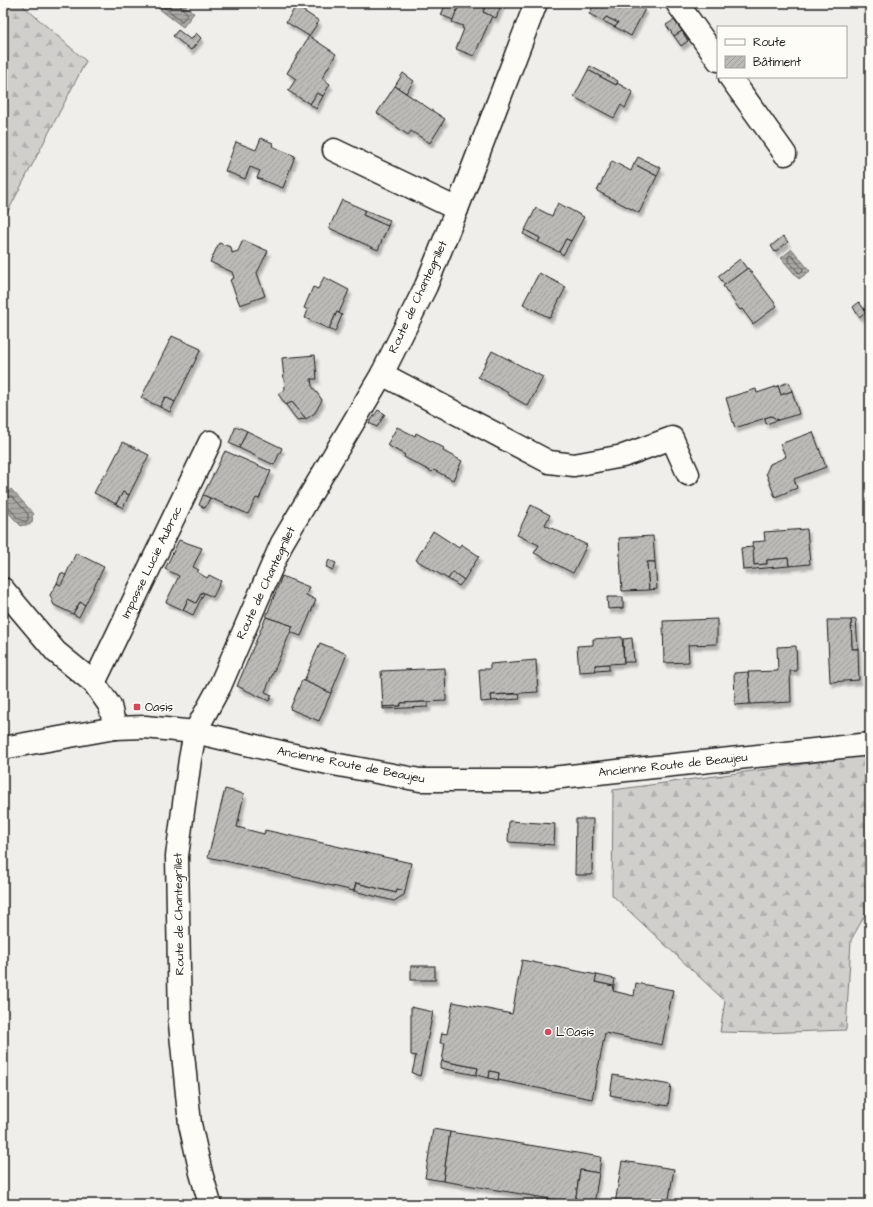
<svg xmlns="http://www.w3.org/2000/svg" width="873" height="1207" font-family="'Architects Daughter',sans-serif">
	<defs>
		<pattern id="forest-firs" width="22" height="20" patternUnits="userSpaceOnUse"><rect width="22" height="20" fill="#d0cfcc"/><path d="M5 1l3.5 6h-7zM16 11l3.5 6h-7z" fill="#b2b1af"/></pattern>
		<pattern id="water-rules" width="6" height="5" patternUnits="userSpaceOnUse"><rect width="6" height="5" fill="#a8a7a3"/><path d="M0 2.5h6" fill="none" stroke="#888784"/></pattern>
		<pattern id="building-hatch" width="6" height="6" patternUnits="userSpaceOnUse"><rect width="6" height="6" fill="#bbbab6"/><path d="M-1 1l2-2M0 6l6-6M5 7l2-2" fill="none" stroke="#a09f9c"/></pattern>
		<filter id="shadow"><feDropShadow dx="2.5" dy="4.5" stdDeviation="1" flood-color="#0004"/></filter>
	</defs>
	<rect width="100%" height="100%" fill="#f0eeea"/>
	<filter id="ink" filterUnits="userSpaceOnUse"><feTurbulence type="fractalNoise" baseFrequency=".025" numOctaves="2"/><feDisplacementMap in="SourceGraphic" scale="8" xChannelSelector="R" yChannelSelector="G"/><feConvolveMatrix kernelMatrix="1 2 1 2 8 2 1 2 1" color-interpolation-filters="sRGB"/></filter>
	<g filter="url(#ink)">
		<g fill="url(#forest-firs)" stroke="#767674">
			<path d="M3 3H20L86 61 3 221Z"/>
			<path d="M870 755V906L851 940 846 1030 764 1033 720 1032 725 1001 612 895 613 790Z"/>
		</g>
		<g fill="url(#water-rules)" stroke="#706f6d">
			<path d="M156 3H182L194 13 183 27 154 5Z"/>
			<path d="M792 249 810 271 799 279 781 258Z"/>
			<path d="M11 489 34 514 32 516C33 520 33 523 29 525H23L21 526 3 507V496Z"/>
		</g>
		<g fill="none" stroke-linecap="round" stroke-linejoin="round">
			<g stroke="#545452" stroke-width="1">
				<path d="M159 3 182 21 188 14 181 7 180 3"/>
				<path d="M790 255 792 256 803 269V271L801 273 798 272 788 260V258Z"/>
				<path d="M3 499 6 498 10 496H12L28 514V521C15 523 14 507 3 505"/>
			</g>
		</g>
		<g fill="url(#building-hatch)" stroke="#1c1c1c" filter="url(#shadow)">
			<path d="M446 3H460L453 20 441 15Z"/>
			<path d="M460 3H487L483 12 492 16 474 56 456 49 464 29 462 28 463 26 452 22Z"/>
			<path d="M487 3H502L496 18 483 12Z"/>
			<path d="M595 3H633L645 9 631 36 615 27 618 23 606 17 603 21 589 14Z"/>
			<path d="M296 6 319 21 309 36 286 22Z"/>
			<path d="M606 17 618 23 615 27 603 21Z"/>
			<path d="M674 20 682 31 674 36 666 25Z"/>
			<path d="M178 30 191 40 196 33 201 38 191 50 173 36Z"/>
			<path d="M682 31 688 41 681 46 674 36Z"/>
			<path d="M309 36 336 54 322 78 330 84 323 96 317 93 310 104 288 91 296 79 287 73Z"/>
			<path d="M590 66 618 81 616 85 588 70Z"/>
			<path d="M588 70 616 85 617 83 633 92 625 108 621 105 614 118 574 97Z"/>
			<path d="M403 73 414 81 406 93 395 86Z"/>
			<path d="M395 86 445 119 430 143 411 131 408 135 377 113Z"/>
			<path d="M317 93 323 96 316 109 310 104Z"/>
			<path d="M261 138 273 143 272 146 295 156 283 188 257 178 260 171 250 167 245 179 225 171 236 142 256 150Z"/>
			<path d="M638 157 661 168 657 176 634 164Z"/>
			<path d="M612 161 631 171 634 164 657 176 639 213 597 191Z"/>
			<path d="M342 200 365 210 363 215 388 226 378 250 329 228Z"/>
			<path d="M558 203 584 217 571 241 566 239 559 252 538 242 540 238 525 230 536 208 552 216Z"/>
			<path d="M365 210 390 220 388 226 363 215Z"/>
			<path d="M525 230 540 238 538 242 523 234Z"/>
			<path d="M783 236 788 242 775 252 771 246Z"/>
			<path d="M566 239 571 241 563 255 559 252Z"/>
			<path d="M243 240 268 251 257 273 265 296 240 305 230 280 234 278 232 272 210 262 219 243 231 247 232 253 238 251Z"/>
			<path d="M740 259 747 269 725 285 718 276Z"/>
			<path d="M748 268 777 306 753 324 742 309 740 310 723 286Z"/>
			<path d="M539 273 566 287 550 318 523 304Z"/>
			<path d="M324 277 349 290 339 313 337 312 329 329 305 318 308 310 304 308 313 287 318 289Z"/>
			<path d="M859 302 866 312 859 317 853 307Z"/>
			<path d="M337 312 342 315 335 332 329 329Z"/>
			<path d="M172 336 201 349 175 402 165 397 160 407 141 398Z"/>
			<path d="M492 351 543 377 528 406 509 395 507 392 478 377Z"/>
			<path d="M315 355 317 379H311L312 386 322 400 315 413 306 419 292 402 286 405 278 394 285 389 282 358Z"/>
			<path d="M789 382 792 391 781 395 778 386Z"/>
			<path d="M778 386 781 395 792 391 799 414 778 420 771 416 735 428 726 398 756 389 757 393Z"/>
			<path d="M165 397 175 402 170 412 160 407Z"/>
			<path d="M292 402 306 419 297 420 286 405Z"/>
			<path d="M378 410 385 414 377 427 369 423Z"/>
			<path d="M771 416 778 420 766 424 765 418Z"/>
			<path d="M236 426 247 431 239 448 229 443Z"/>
			<path d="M397 427 415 436 416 433 444 448 443 451 462 461 453 480 434 470 432 472 404 457 405 455 387 445Z"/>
			<path d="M247 431 282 448 274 465 239 448Z"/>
			<path d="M813 432 826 467 794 479 797 488 775 497 766 473 770 464 786 457 780 444Z"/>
			<path d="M123 442 149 455 129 495 123 492 116 504 94 493 104 474 106 475Z"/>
			<path d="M225 451 271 471 259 499 256 498 248 514 203 495Z"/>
			<path d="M123 492 129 495 123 508 116 504Z"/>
			<path d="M203 495 210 498 205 508 199 505Z"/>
			<path d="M531 505 550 515 545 525 587 545 573 573 534 553 539 545 517 535Z"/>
			<path d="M807 529 810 564 789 566 788 558 767 560V564L754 565 752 542 765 541 764 532Z"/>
			<path d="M433 531 459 548 461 544 479 556 464 580 453 572 448 579 416 560Z"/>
			<path d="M653 536 655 562H647L649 590 622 591 619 538Z"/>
			<path d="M179 540 202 548 193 567 199 570 197 572 207 578 209 575 221 581 213 597 202 592 196 603 188 599 183 610 166 602 179 576 165 569Z"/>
			<path d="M753 547 754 565 767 564V560L788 558 789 566 743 570 741 548Z"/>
			<path d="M76 553 104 567 85 605 80 602 73 614 54 605 50 595 57 583 61 585Z"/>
			<path d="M329 560 336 563 333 570 326 567Z"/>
			<path d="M647 562H655L657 589 649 590Z"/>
			<path d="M453 572 464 580 459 586 448 579Z"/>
			<path d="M61 573 66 575 61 585 57 583Z"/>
			<path d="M282 576 309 587 306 595 316 600 301 636 290 632 293 626 266 617Z"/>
			<path d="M202 592 204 593 193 615 183 610 188 599 196 603Z"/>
			<path d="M607 597H623V608L608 609Z"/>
			<path d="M80 602 85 605 79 617 73 614Z"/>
			<path d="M266 617 293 626 265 692 272 695 269 701 237 686Z"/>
			<path d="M717 619V644L688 645 689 662 664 663 663 621Z"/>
			<path d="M856 619 858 649H852L851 620Z"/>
			<path d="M827 620H851L852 649H858L859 680 830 682Z"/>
			<path d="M622 637 624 663 595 665 596 671 579 672 577 646 593 645V639Z"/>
			<path d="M632 638 634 662H624L623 639Z"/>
			<path d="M320 643 347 654 331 693 304 681Z"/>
			<path d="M796 646 797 671H790L791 702 750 704 748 672 778 671 777 647Z"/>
			<path d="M536 660 538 692 491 695 492 701 481 702 479 669H490V664Z"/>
			<path d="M609 664V670L596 671 595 665Z"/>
			<path d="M445 668 446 701 401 703V706L383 707 381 671Z"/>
			<path d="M748 672 750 704 735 705 734 673Z"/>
			<path d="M302 680 331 693 319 721 290 709Z"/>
			<path d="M519 694 520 699 492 701 491 695Z"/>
			<path d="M428 702V707L383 709V707L401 706V703Z"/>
			<path d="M225 789 244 794 237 827 264 834 265 830 411 863 405 891 397 889 396 893 356 883 354 891 208 857Z"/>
			<path d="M576 819H593L592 875H575Z"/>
			<path d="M509 821 555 824 554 845 508 842Z"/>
			<path d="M356 883 396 893 397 889 405 891 404 895 394 901 354 891Z"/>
			<path d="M522 960 597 975 595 982 614 986 613 991 634 996 636 983 673 990 662 1045 605 1033 592 1099 498 1080 499 1073 490 1071 489 1078 476 1075 478 1068 442 1061 445 1043H440L442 1033 447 1034 453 1002 512 1014Z"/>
			<rect x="411" y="966" width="24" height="14"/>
			<path d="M597 975 615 979 614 986 595 982Z"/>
			<path d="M411 1007 433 1012 420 1076 412 1073 416 1056 411 1055Z"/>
			<path d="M442 1061 478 1068 476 1075 440 1068Z"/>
			<path d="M490 1071 499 1073 498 1080 489 1078Z"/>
			<path d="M613 1075 671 1085 668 1106 610 1095Z"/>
			<path d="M433 1129 450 1132 443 1181 425 1178Z"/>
			<path d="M450 1132 601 1157 599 1173 580 1170 575 1203 443 1181Z"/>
			<path d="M622 1161 674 1169 668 1204H615Z"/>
			<path d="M580 1170 599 1173 594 1204 575 1203Z"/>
		</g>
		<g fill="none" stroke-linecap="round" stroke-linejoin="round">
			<defs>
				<g id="minor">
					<path d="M677 3 718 60"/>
					<path d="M730 77 785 154"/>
					<path d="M334 150 457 209"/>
					<path d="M382 374 549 462 574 465 623 456 672 438 688 474"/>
					<path d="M3 589 56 652 94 683 110 706 115 728"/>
					<path d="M94 683 210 442"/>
					<path d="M3 748 115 728 145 727 195 732 328 763 420 780H533L870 744"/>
					<path d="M210 1204 201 1173 190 1124 180 1024 177 856 190 759 195 732 220 686 282 543 382 374 426 286 457 209 536 3"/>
				</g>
			</defs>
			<use href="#minor" stroke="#1c1c1c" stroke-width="25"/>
			<use href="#minor" stroke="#fdfcf7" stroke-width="22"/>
		</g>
	</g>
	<g fill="#d1495b" stroke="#fdfcf7" stroke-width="1.5">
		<rect x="133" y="703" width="8" height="8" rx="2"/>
		<circle cx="548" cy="1032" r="4"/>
	</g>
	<g text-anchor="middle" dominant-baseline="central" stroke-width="3" stroke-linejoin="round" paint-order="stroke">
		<g font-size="12" fill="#1c1c1c" stroke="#fdfcf7">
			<text transform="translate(418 297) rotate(-65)">Route de Chantegrillet</text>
			<text transform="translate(152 562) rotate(-64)">Impasse Lucie Aubrac</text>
			<text transform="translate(266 583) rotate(-65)">Route de Chantegrillet</text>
			<text transform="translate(351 765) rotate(11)">Ancienne Route de Beaujeu</text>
			<text transform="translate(673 765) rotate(-6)">Ancienne Route de Beaujeu</text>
			<text transform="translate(179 914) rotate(-91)">Route de Chantegrillet</text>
		</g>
		<g font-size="12" fill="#1c1c1c" stroke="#fdfcf7" text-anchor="start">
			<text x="145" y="707">Oasis</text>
			<text x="556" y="1032">L'Oasis</text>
		</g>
	</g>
	<rect width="873" height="1207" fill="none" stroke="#fdfcf7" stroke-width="16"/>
	<rect x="8" y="8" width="857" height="1191" fill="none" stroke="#1c1c1c" stroke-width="1.5" filter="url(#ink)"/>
	<rect x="717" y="26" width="130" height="52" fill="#fdfcf7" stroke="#a3a29f"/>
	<rect x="725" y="39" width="20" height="6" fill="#fdfcf7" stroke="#a3a29f"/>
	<text x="753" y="46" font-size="12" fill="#1c1c1c">Route</text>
	<rect x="725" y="56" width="20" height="12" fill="url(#building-hatch)" stroke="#a3a29f"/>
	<text x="753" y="66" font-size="12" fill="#1c1c1c">Bâtiment</text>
</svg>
